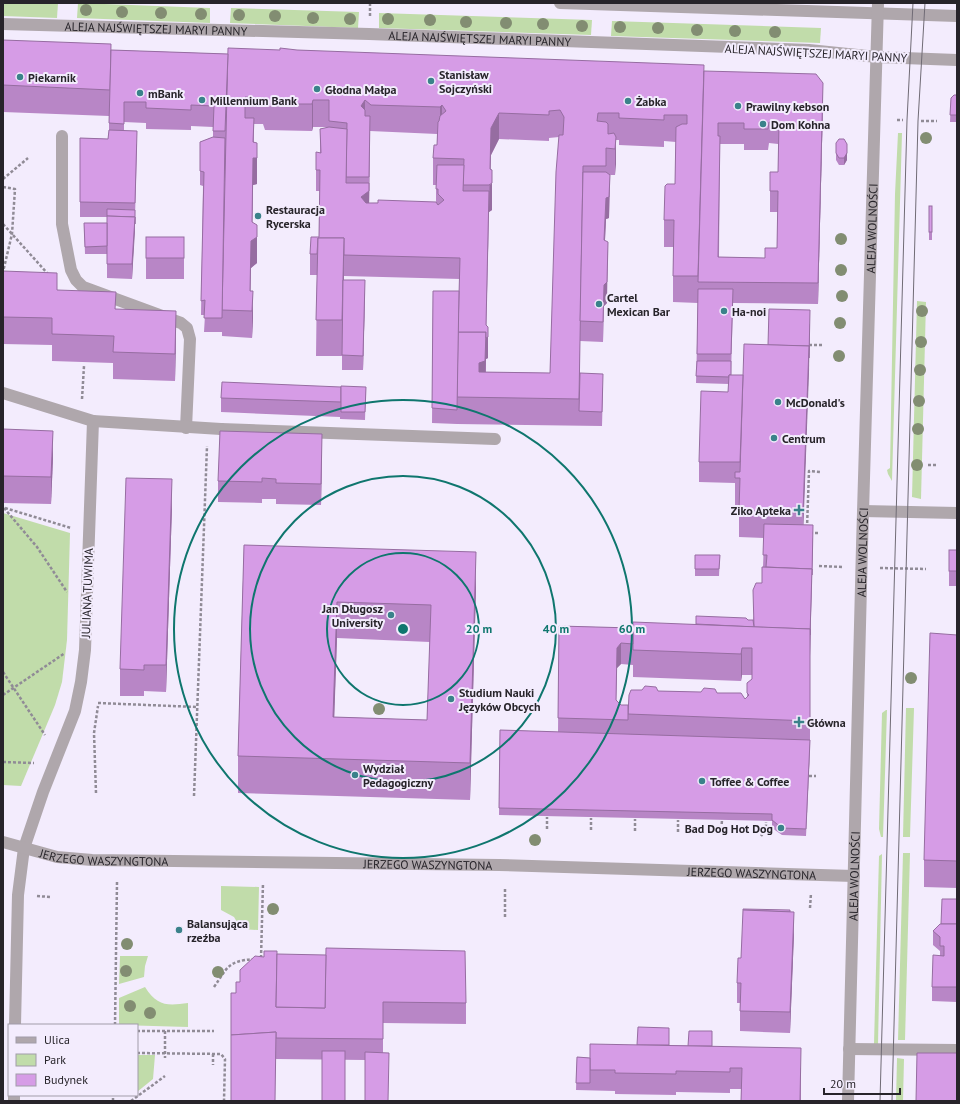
<svg xmlns="http://www.w3.org/2000/svg" width="960" height="1104" font-family="'PT Sans',sans-serif">
	<rect width="100%" height="100%" fill="#f3ecfd"/>
	<g fill="#c1dcaa">
		<path d="M3 3H58L57 18 3 16Z"/>
		<path d="M78 3 210 8V23L77 18Z"/>
		<path d="M231 8 359 12 358 28 230 23Z"/>
		<path d="M379 13 592 20 591 35 379 28Z"/>
		<path d="M612 21 821 28 820 43 611 36Z"/>
		<path d="M898 133H902L892 481 888 474 887 470 890 468 895 194Z"/>
		<path d="M917 301 926 302 921 499 912 497Z"/>
		<path d="M3 513 70 533 67 640 62 682 55 705 21 786 3 785Z"/>
		<path d="M906 708H914L910 837H903Z"/>
		<path d="M886 710H887L883 837H881L879 829 882 713Z"/>
		<path d="M903 853H910L905 1040H898Z"/>
		<path d="M882 854 878 1044H874L879 856Z"/>
		<path d="M221 886 259 887 258 930 241 929 234 917 221 910Z"/>
		<path d="M120 956H148L145 966 144 977 119 984Z"/>
		<path d="M145 987C157 1006 167 1006 188 1003V1027L119 1025V998Z"/>
		<path d="M137 1055H155L153 1079 137 1092Z"/>
		<path d="M897 1058 904 1059 903 1101H896Z"/>
	</g>
	<g fill="none" stroke-linecap="round" stroke-linejoin="round">
		<g stroke="#908b96" stroke-width="2.5" stroke-dasharray="3 2" stroke-linecap="butt">
			<path d="M370 16V3"/>
			<path d="M897 120H903"/>
			<path d="M921 121H937"/>
			<path d="M3 179 28 158"/>
			<path d="M3 187 15 189 12 234 3 272"/>
			<path d="M3 224 48 274"/>
			<path d="M809 345H824"/>
			<path d="M82 399 84 366"/>
			<path d="M928 465H938"/>
			<path d="M4 508 37 547 67 592"/>
			<path d="M5 508 71 528"/>
			<path d="M807 528 809 471 821 472"/>
			<path d="M810 533H820"/>
			<path d="M819 566 843 567"/>
			<path d="M880 568 926 569"/>
			<path d="M3 672 45 735"/>
			<path d="M3 695 65 653"/>
			<path d="M98 703 197 707"/>
			<path d="M3 762 34 763"/>
			<path d="M809 776H816"/>
			<path d="M96 793 94 733 98 706"/>
			<path d="M194 796 207 446"/>
			<path d="M547 829V817"/>
			<path d="M591 830V818"/>
			<path d="M635 831V819"/>
			<path d="M678 832V820"/>
			<path d="M721 834 722 820"/>
			<path d="M761 836 766 829V822"/>
			<path d="M37 896 50 897"/>
			<path d="M810 908 811 893"/>
			<path d="M505 917V888"/>
			<path d="M261 958 263 883"/>
			<path d="M214 987C228 967 227 961 255 959"/>
			<path d="M115 1025 117 882"/>
			<path d="M137 1031H214"/>
			<path d="M165 1031V1058"/>
			<path d="M137 1053 221 1054 225 1059 224 1101"/>
			<path d="M213 1054V1065"/>
			<path d="M113 1101V1095"/>
			<path d="M131 1101 165 1076"/>
		</g>
		<g stroke="#afa7ac" stroke-width="12">
			<path d="M62 136V224L71 270 76 280 83 287 181 323 187 328 190 339 186 428"/>
			<path d="M221 429 495 439"/>
			<path d="M863 511 957 513"/>
			<path d="M849 1049 957 1050"/>
		</g>
		<path stroke="#afa7ac" stroke-width="12" d="M560 3 957 16"/>
		<g stroke="#afa7ac" stroke-width="12">
			<path id="s1" d="M3 24 369 34 809 50 877 57"/>
			<path d="M3 393 93 421 85 650 81 682 75 711 43 792 24 848 18 895 15 1025"/>
			<path d="M93 421 221 429"/>
			<path id="s2" d="M3 842 57 857 92 860 499 865 854 876"/>
			<path d="M14 1101V1095"/>
		</g>
		<g stroke="#afa7ac" stroke-width="12">
			<path d="M877 57 957 60"/>
			<path id="s3" d="M848 1101 862 546 878 3"/>
		</g>
		<g stroke="#706b75" stroke-width="1">
			<path d="M880 1101 907 120 913 3"/>
			<path d="M892 1101 918 121 925 3"/>
		</g>
	</g>
	<g fill="#828d72">
		<circle cx="86" cy="10" r="6"/>
		<circle cx="122" cy="12" r="6"/>
		<circle cx="161" cy="13" r="6"/>
		<circle cx="201" cy="14" r="6"/>
		<circle cx="239" cy="15" r="6"/>
		<circle cx="275" cy="16" r="6"/>
		<circle cx="313" cy="18" r="6"/>
		<circle cx="350" cy="19" r="6"/>
		<circle cx="388" cy="19" r="6"/>
		<circle cx="430" cy="20" r="6"/>
		<circle cx="466" cy="22" r="6"/>
		<circle cx="506" cy="23" r="6"/>
		<circle cx="543" cy="24" r="6"/>
		<circle cx="582" cy="26" r="6"/>
		<circle cx="620" cy="27" r="6"/>
		<circle cx="658" cy="28" r="6"/>
		<circle cx="697" cy="30" r="6"/>
		<circle cx="735" cy="31" r="6"/>
		<circle cx="775" cy="32" r="6"/>
		<circle cx="926" cy="138" r="6"/>
		<circle cx="841" cy="239" r="6"/>
		<circle cx="841" cy="270" r="6"/>
		<circle cx="842" cy="296" r="6"/>
		<circle cx="922" cy="311" r="6"/>
		<circle cx="840" cy="323" r="6"/>
		<circle cx="921" cy="342" r="6"/>
		<circle cx="839" cy="356" r="6"/>
		<circle cx="920" cy="370" r="6"/>
		<circle cx="919" cy="401" r="6"/>
		<circle cx="918" cy="429" r="6"/>
		<circle cx="917" cy="465" r="6"/>
		<circle cx="911" cy="678" r="6"/>
		<circle cx="379" cy="709" r="6"/>
		<circle cx="535" cy="840" r="6"/>
		<circle cx="273" cy="909" r="6"/>
		<circle cx="127" cy="944" r="6"/>
		<circle cx="126" cy="971" r="6"/>
		<circle cx="218" cy="972" r="6"/>
		<circle cx="130" cy="1006" r="6"/>
		<circle cx="150" cy="1013" r="6"/>
	</g>
	<g fill="#b886c6" fill-rule="evenodd">
		<path d="M3 40 111 50 228 54 297 50 704 71 823 104 818 304 733 303 731 375H743L768 345 810 324 803 525 813 539 810 656V747L806 836 782 835 772 828V821L499 815 500 730 558 732 559 626 633 628 696 624 753 620 762 583 763 567 764 538 739 537V505H735V483L699 482V462L728 392 729 384 696 383 698 303 673 302V247H664V220L675 184 676 142 664 141V147L619 145V140H616L615 175H610L609 218 606 219 605 240 607 303 604 306 603 342 580 341V374L603 388 602 426 457 424 432 423 433 291H459L460 279 344 276V280L365 294 363 370H342V356H316L317 275H310V254L319 237 320 191H316V170L320 153V129L329 127H313L312 131 265 130 263 124H254V142L257 184 253 185 252 222 257 263 251 268 250 291 253 318 252 338 222 336V332H204L205 315H201L203 186 200 185V142L213 137V127L191 126V130L146 129V123L124 122V130L137 145 135 217 132 279 107 278V254H85L84 223H107V217H80V138L108 139 109 130V116L3 112ZM370 131 437 134V145L433 158V185H436V202L369 203ZM559 137 550 373 486 372V359L488 358 486 325 489 212 492 210 490 170 491 155 499 139 549 141V138ZM769 143 778 144V172L770 191V212H778L777 248 765 258 719 257 720 144H744V150H768ZM621 664 633 665V677L741 681 742 675H752V679L747 683V698L745 699 717 693 658 691 628 705H621L616 700 617 668Z"/>
		<path d="M957 95V122H950L951 98Z"/>
		<path d="M836 143 847 160 844 165H839L836 160Z"/>
		<rect x="929" y="206" width="3" height="34"/>
		<path d="M146 237 184 258V279H146Z"/>
		<path d="M3 271 57 290 116 309 176 338 175 381 113 379V363L52 361V345L3 344Z"/>
		<path d="M341 387H366L365 420 340 419V417L221 412V398Z"/>
		<path d="M3 429 53 458 51 504 3 503Z"/>
		<path d="M322 455 321 505 276 504V499H262V503L218 502V481Z"/>
		<path d="M172 506 166 692 144 691V696H120V669Z"/>
		<path d="M244 545 476 589 470 800 238 793V756ZM337 638 430 642 427 720 334 717Z"/>
		<rect x="949" y="550" width="8" height="36"/>
		<path d="M695 555H720L719 576H695Z"/>
		<path d="M957 635V888L924 887V860Z"/>
		<path d="M957 899V1002L932 1001V987L940 956V951L933 945V931L941 924Z"/>
		<path d="M794 933 790 1033 740 1031V1003H737V983Z"/>
		<path d="M264 957 277 970 466 1003V1024L383 1023V1053L365 1060 276 1059 236 993 240 982Z"/>
		<path d="M669 1045 712 1046 801 1068V1101H741V1089H730V1093L676 1092V1095L615 1094V1091L576 1090 577 1057 590 1058Z"/>
	</g>
	<g fill="#966da1">
		<path d="M823 83V104L818 304V283Z"/>
		<path d="M313 100V127L312 131V104Z"/>
		<path d="M365 100V127L361 106Z"/>
		<path d="M442 105V132L440 134V107Z"/>
		<path d="M499 113V139L491 155 490 185 492 183V210L489 212 486 335 488 337V358L486 359 485 388 479 390V363L486 325 491 128Z"/>
		<path d="M370 116V143L369 212 361 197 369 191Z"/>
		<path d="M254 118 253 158H257V184L253 185 252 240 257 237V263L251 268 250 311V291Z"/>
		<path d="M616 137V164L615 175V149Z"/>
		<path d="M847 144V160L844 165V158Z"/>
		<path d="M610 175 609 218 606 219 604 260V240L606 198Z"/>
		<path d="M135 210V231L132 279V264Z"/>
		<path d="M344 238V275L342 356V320Z"/>
		<path d="M608 242 607 303 604 306 603 342 604 285Z"/>
		<path d="M365 280V294L363 370V356Z"/>
		<path d="M253 291V318L252 338V311Z"/>
		<path d="M810 310 809 372 803 539V513Z"/>
		<path d="M176 311V338L175 381V354Z"/>
		<path d="M53 431V458L51 504V477Z"/>
		<path d="M322 434V455L321 505V484Z"/>
		<path d="M172 479V506L166 692V665Z"/>
		<path d="M813 525 810 656V747L806 836 810 740V629Z"/>
		<path d="M476 552V589L470 800V763Z"/>
		<path d="M337 602V638L333 754V717Z"/>
		<path d="M621 643V664L617 668 616 721 617 648Z"/>
		<path d="M742 648V675L741 681V654Z"/>
		<path d="M794 912V933L790 1033V1012Z"/>
	</g>
	<g fill="#d69ce6" stroke="#966da1" fill-rule="evenodd">
		<path d="M3 40 111 44 110 90 3 85Z"/>
		<path d="M228 48 280 50V48L297 50 704 65 698 276H673L674 220H664L665 186 667 184H675L676 127 682 124H687V115H664V120L619 118V113H598L597 121 606 122 608 124V134L614 133 616 137 615 149 606 148V166H583L579 399 457 397 458 332H486L485 361 479 363V372L550 373 556 172 559 135H563L564 117 560 110 549 111V115L499 113 491 128 490 169 492 170V183L489 185H463L464 159 433 158 434 145H437L438 122 439 121 440 116 446 111 442 105 440 107 371 105 365 100 361 106 365 110V116H370L369 177H346L347 123 329 121V100H313L312 104H265L263 98 245 97V118H254L253 142 257 143V158H253L252 222 257 225V237L251 241 250 291H253L252 311 222 310Z"/>
		<path d="M111 50 228 54 225 131H213L214 106 191 105V110L146 108V102H124V124L109 123Z"/>
		<path d="M704 71 816 74 823 83 818 283 698 282ZM769 122 779 123 778 172H770V191H778L777 248H765V258L718 257 720 136H718V123H744V129H768Z"/>
		<path d="M954 95H957V115H950L951 98Z"/>
		<path d="M329 127 347 129 346 183H369V191L361 197 366 203H378V200L436 202 438 205 444 200 438 194V189H436L437 165H464L463 191H489L486 325 488 327V337L486 338V332H458L460 258 344 255V238H318L317 254H310L311 237H319L320 170H316V152L321 153 320 129Z"/>
		<path d="M109 130 137 131 135 203 80 202V138L108 139Z"/>
		<path d="M213 137 225 138 222 318H204L205 300 201 301 204 172 200 171V142Z"/>
		<path d="M839 139H844L847 144V153L844 158H839L836 153V143Z"/>
		<path d="M583 172H606L610 175 609 197 606 198 604 240 608 242 607 282 604 285 603 322 580 321Z"/>
		<rect x="929" y="206" width="3" height="26"/>
		<path d="M107 209 135 210V224V217L107 216Z"/>
		<path d="M107 216 135 217 132 264H107Z"/>
		<path d="M84 223H107V246L85 247Z"/>
		<rect x="146" y="237" width="38" height="21"/>
		<path d="M318 238H344L342 320H316Z"/>
		<path d="M3 271 57 273V290L116 292 115 309 176 311 175 354 113 352 114 336 52 334V318L3 317Z"/>
		<path d="M343 280H365L363 356 342 355Z"/>
		<path d="M698 289H733L731 354H697Z"/>
		<path d="M433 291H459L457 410 432 408Z"/>
		<path d="M769 309 810 310 809 358V346L768 345Z"/>
		<path d="M744 344 809 346 803 513 739 510 740 478H735V472H740Z"/>
		<path d="M697 361H731V375H729V377L696 376Z"/>
		<path d="M580 373 603 374 602 412 579 411Z"/>
		<path d="M729 375H743L740 462H699L701 391 728 392Z"/>
		<path d="M222 382 341 387V402L221 398Z"/>
		<path d="M341 386 366 387 365 412H341Z"/>
		<path d="M3 429 53 431 51 477 3 476Z"/>
		<path d="M220 431 322 434 321 484 276 483V479L262 478V482L218 481Z"/>
		<path d="M126 478 172 479 166 665H144V670L120 669Z"/>
		<path d="M764 524 813 525 812 575V569L766 567 767 555H763Z"/>
		<path d="M244 545 476 552 470 763 238 756ZM337 602 431 605 427 720 333 717Z"/>
		<rect x="949" y="550" width="8" height="21"/>
		<path d="M695 555H720L719 569H695Z"/>
		<path d="M762 567 812 569 810 635V629L754 627 753 590 756 583H762Z"/>
		<path d="M696 616 746 618 748 620H753L754 627 696 624Z"/>
		<path d="M633 622 810 629V721L628 714 629 695 631 690H642L645 686 656 687 658 691 701 692 704 688 715 689 717 693H741L745 699 749 695 747 693V683L752 679V648H742L741 654 633 650Z"/>
		<path d="M559 626 633 628V644L621 643 617 648 616 700 621 705H628V720L558 718Z"/>
		<path d="M930 633 957 635V861L924 860Z"/>
		<path d="M500 730 810 740 806 829 782 828 772 820V814L499 808Z"/>
		<path d="M942 899H957V924H941Z"/>
		<path d="M743 909 790 910V912L743 910Z"/>
		<path d="M743 910 794 912 790 1012 740 1011 741 983H737L738 958H741Z"/>
		<path d="M940 924H957V987H932L933 955 944 956V946H940V937L933 931Z"/>
		<path d="M326 948 465 951 466 1003 383 1002V1039L276 1038V1032L231 1035V993H236V982H240V970L255 956 264 957V951H277L276 1007 325 1008Z"/>
		<path d="M277 954 326 955 325 1008 276 1007Z"/>
		<path d="M638 1027 669 1028V1045H637Z"/>
		<path d="M689 1031H712V1046H688Z"/>
		<path d="M276 1032 275 1101H231V1035Z"/>
		<path d="M590 1044 801 1048 800 1101H741L742 1068H730V1072L676 1071V1074L615 1073V1070H590Z"/>
		<rect x="322" y="1051" width="23" height="50"/>
		<path d="M365 1052 389 1053 388 1101H365Z"/>
		<path d="M917 1053H957V1101H916Z"/>
		<path d="M577 1057 590 1058V1083H576Z"/>
	</g>
	<g fill="none" stroke="#0f766e" stroke-width="2">
		<circle cx="403" cy="629" r="76"/>
		<circle cx="403" cy="629" r="153"/>
		<circle cx="403" cy="629" r="229"/>
	</g>
	<g fill="#3a828a" stroke="#f3ecfd" stroke-width="1.5">
		<circle cx="20" cy="77" r="4"/>
		<circle cx="431" cy="81" r="4"/>
		<circle cx="317" cy="89" r="4"/>
		<circle cx="140" cy="93" r="4"/>
		<circle cx="202" cy="100" r="4"/>
		<circle cx="628" cy="101" r="4"/>
		<circle cx="738" cy="106" r="4"/>
		<circle cx="763" cy="124" r="4"/>
		<circle cx="258" cy="216" r="4"/>
		<circle cx="599" cy="304" r="4"/>
		<circle cx="724" cy="311" r="4"/>
		<circle cx="778" cy="402" r="4"/>
		<circle cx="774" cy="438" r="4"/>
		<path d="M797 504h4v4h4v4h-4v4h-4v-4h-4v-4h4z"/>
		<circle cx="391" cy="615" r="4"/>
		<circle cx="451" cy="699" r="4"/>
		<path d="M797 716h4v4h4v4h-4v4h-4v-4h-4v-4h4z"/>
		<circle cx="355" cy="775" r="4"/>
		<circle cx="702" cy="781" r="4"/>
		<circle cx="781" cy="828" r="4"/>
		<circle cx="179" cy="930" r="4"/>
	</g>
	<g text-anchor="middle" dominant-baseline="central" stroke-width="4" stroke-linejoin="round" paint-order="stroke">
		<g font-size="12" fill="#27242a" stroke="#f3ecfd">
			<text stroke="none"><textPath href="#s1" startOffset="153">ALEJA NAJŚWIĘTSZEJ MARYI PANNY</textPath></text>
			<text stroke="none"><textPath href="#s1" startOffset="477">ALEJA NAJŚWIĘTSZEJ MARYI PANNY</textPath></text>
			<text transform="translate(816 53) rotate(3)">ALEJA NAJŚWIĘTSZEJ MARYI PANNY</text>
			<text stroke="none"><textPath href="#s3" startOffset="873">ALEJA WOLNOŚCI</textPath></text>
			<text stroke="none"><textPath href="#s3" startOffset="549">ALEJA WOLNOŚCI</textPath></text>
			<text transform="translate(87 593) rotate(-88)">JULIANA TUWIMA</text>
			<text stroke="none"><textPath href="#s2" startOffset="103">JERZEGO WASZYNGTONA</textPath></text>
			<text stroke="none"><textPath href="#s2" startOffset="427">JERZEGO WASZYNGTONA</textPath></text>
			<text stroke="none"><textPath href="#s2" startOffset="751">JERZEGO WASZYNGTONA</textPath></text>
			<text stroke="none"><textPath href="#s3" startOffset="225">ALEJA WOLNOŚCI</textPath></text>
		</g>
		<g font-size="12" font-weight="bold" fill="#27242a" stroke="#f3ecfd" text-anchor="start">
			<text x="439" y="74">Stanisław<tspan x="439" dy="14">Sojczyński</tspan></text>
			<text x="28" y="77">Piekarnik</text>
			<text x="325" y="89">Głodna Małpa</text>
			<text x="148" y="93">mBank</text>
			<text x="210" y="100">Millennium Bank</text>
			<text x="636" y="101">Żabka</text>
			<text x="746" y="106">Prawilny kebson</text>
			<text x="771" y="124">Dom Kohna</text>
			<text x="266" y="209">Restauracja<tspan x="266" dy="14">Rycerska</tspan></text>
			<text x="607" y="297">Cartel<tspan x="607" dy="14">Mexican Bar</tspan></text>
			<text x="732" y="311">Ha-noi</text>
			<text x="786" y="402">McDonald's</text>
			<text x="782" y="438">Centrum</text>
			<text x="791" y="510" text-anchor="end">Ziko Apteka</text>
			<text x="383" y="608" text-anchor="end">Jan Długosz<tspan x="383" dy="14">University</tspan></text>
			<text x="459" y="692">Studium Nauki<tspan x="459" dy="14">Języków Obcych</tspan></text>
			<text x="807" y="722">Główna</text>
			<text x="363" y="768">Wydział<tspan x="363" dy="14">Pedagogiczny</tspan></text>
			<text x="710" y="781">Toffee &amp; Coffee</text>
			<text x="773" y="828" text-anchor="end">Bad Dog Hot Dog</text>
			<text x="187" y="923">Balansująca<tspan x="187" dy="14">rzeźba</tspan></text>
		</g>
	</g>
	<circle cx="403" cy="629" r="6" fill="#0f766e" stroke="#f3ecfd" stroke-width="2"/>
	<g font-size="12" text-anchor="middle" font-weight="bold" fill="#0f766e" stroke="#f3ecfd" stroke-width="4" stroke-linejoin="round" paint-order="stroke">
		<text x="479" y="633">20 m</text>
		<text x="556" y="633">40 m</text>
		<text x="632" y="633">60 m</text>
	</g>
	<rect width="960" height="1104" fill="none" stroke="#27242a" stroke-width="8"/>
	<rect x="8" y="1024" width="130" height="72" fill="#f3ecfd" stroke="#a19ca9"/>
	<rect x="16" y="1037" width="20" height="6" fill="#afa7ac" stroke="#a19ca9"/>
	<text x="44" y="1044" font-size="12" fill="#27242a">Ulica</text>
	<rect x="16" y="1054" width="20" height="12" fill="#c1dcaa" stroke="#a19ca9"/>
	<text x="44" y="1064" font-size="12" fill="#27242a">Park</text>
	<rect x="16" y="1074" width="20" height="12" fill="#d69ce6" stroke="#a19ca9"/>
	<text x="44" y="1084" font-size="12" fill="#27242a">Budynek</text>
	<path d="M824 1088v6h76v-6" fill="none" stroke="#27242a" stroke-width="2"/>
	<text x="830" y="1088" font-size="12" fill="#27242a" stroke="#f3ecfd" stroke-width="3" paint-order="stroke">20 m</text>
</svg>
